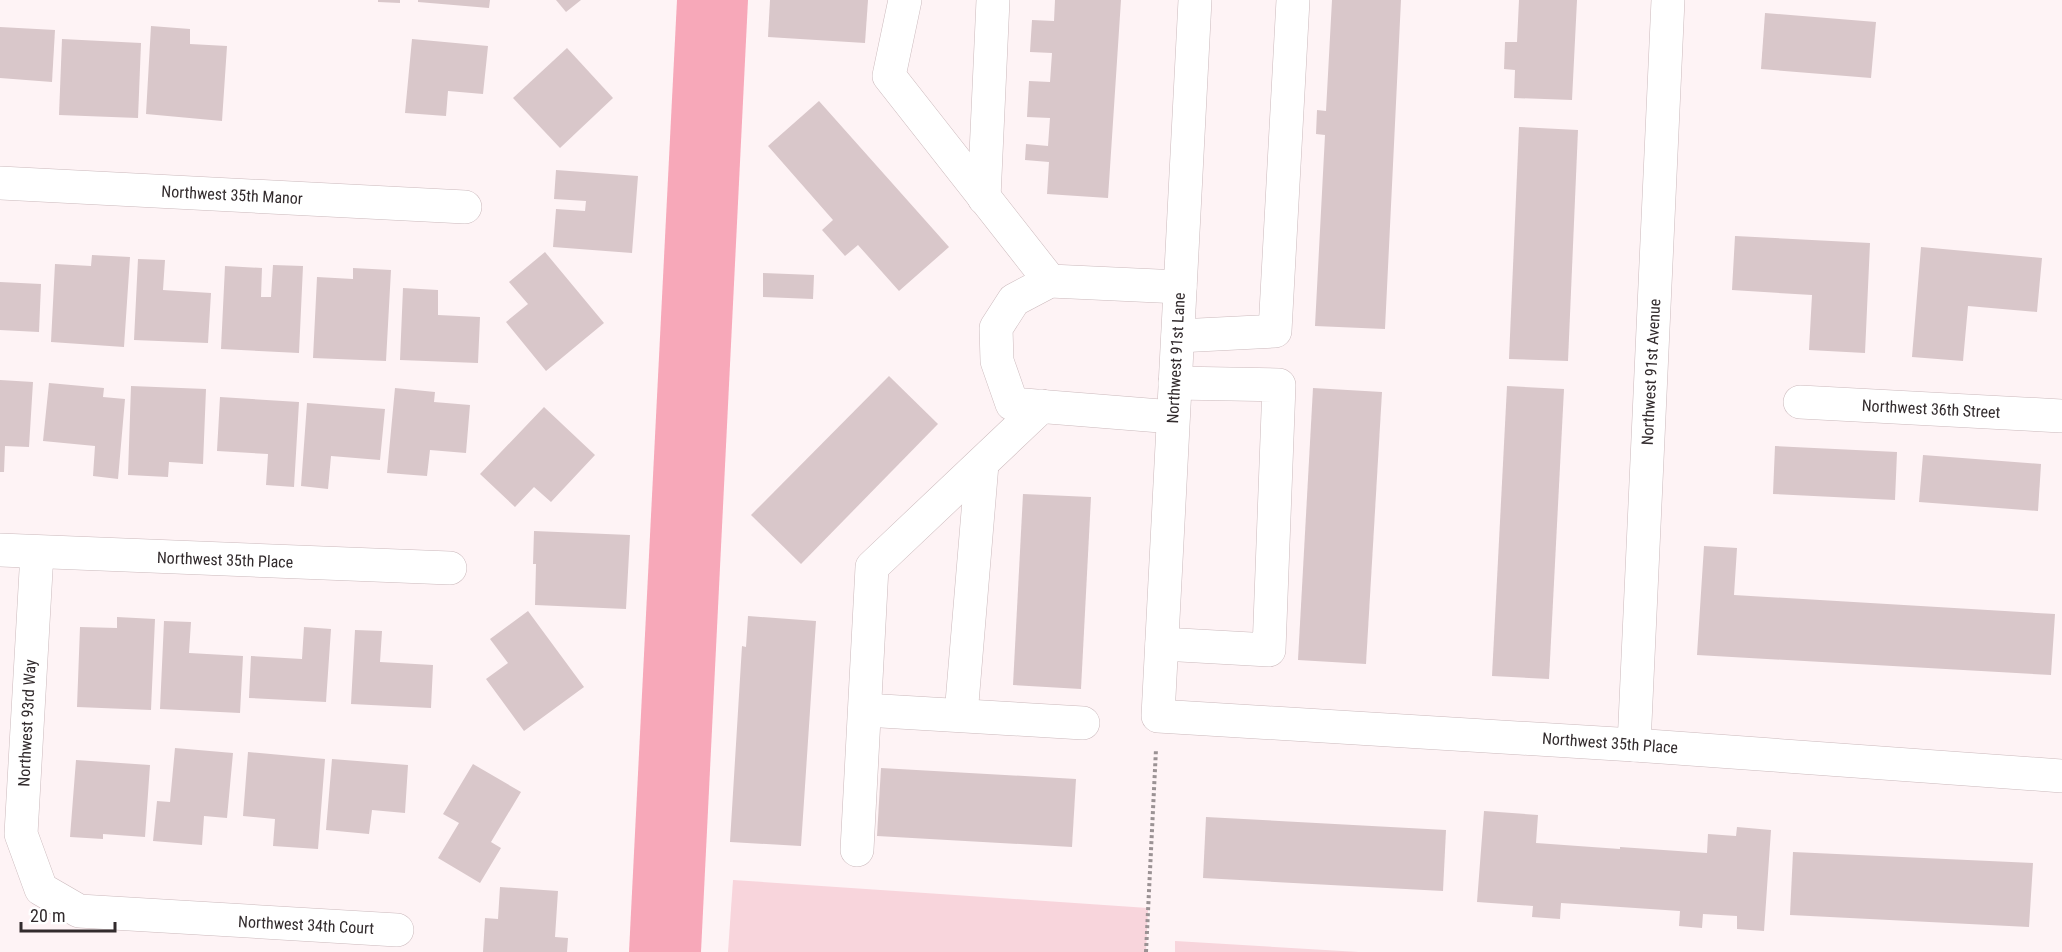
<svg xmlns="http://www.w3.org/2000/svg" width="2062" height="952" font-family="'Roboto Condensed',sans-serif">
	<rect width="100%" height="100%" fill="#fef3f5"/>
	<g fill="#f8d5dc">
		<path d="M733 880 1148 908 1146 952H728Z"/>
		<path d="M1175 941 1359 952H1175Z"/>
	</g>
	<path fill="#f7a8b9" d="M677 0H748L701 952H629Z"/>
	<g fill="#d9c7ca">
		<path d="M378 0H400V3L378 2Z"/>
		<path d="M418 0H490L489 8 418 2Z"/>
		<path d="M556 0H581L566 12Z"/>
		<path d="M770 0H868L865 43 768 37Z"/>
		<path d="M1055 0H1121L1108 198 1047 194 1049 162 1025 160 1026 144 1048 146 1050 118 1027 117 1029 81 1050 82 1052 53 1030 52 1032 20 1054 21Z"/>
		<path d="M1332 0H1401L1385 329 1315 326 1325 135 1316 134 1317 110 1326 111Z"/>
		<path d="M1519 0H1577L1572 100 1514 98 1515 70 1504 69 1505 42H1517Z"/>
		<path d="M1765 13 1876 22 1871 78 1761 69Z"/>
		<path d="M151 26 190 29V44L227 46 222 121 146 114Z"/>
		<path d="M0 27 55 30 52 82 0 78Z"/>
		<path d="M62 39 141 43 138 118 59 115Z"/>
		<path d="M412 39 488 46 483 94 448 91 446 116 405 113Z"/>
		<path d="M567 48 613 98 560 148 513 98Z"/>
		<path d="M819 101 949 247 899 291 858 245 845 256 822 230 833 220 768 146Z"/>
		<path d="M1519 127 1578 130 1568 361 1509 359Z"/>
		<path d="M556 170 638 176 632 253 553 247 556 209 585 211 586 201 554 199Z"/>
		<path d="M1735 236 1870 243 1865 353 1809 350 1812 295 1732 290Z"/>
		<path d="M1921 247 2042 258 2037 312 1968 306 1963 361 1912 357Z"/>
		<path d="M545 252 604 323 546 371 506 322 528 304 509 282Z"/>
		<path d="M92 255 130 257 124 347 51 342 55 264 91 266Z"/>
		<path d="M138 259 165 260 163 290 211 293 208 343 134 340Z"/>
		<path d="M273 265 303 266 299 353 221 349 225 266 262 268 261 297H271Z"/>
		<path d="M353 268 391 270 386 361 313 358 317 277 353 279Z"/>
		<path d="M763 273 814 275 813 299 763 297Z"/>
		<path d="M0 282 41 284 39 332 0 330Z"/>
		<path d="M403 288 438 290V315L480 317 478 363 400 360Z"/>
		<path d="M889 376 938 424 801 564 751 515Z"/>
		<path d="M0 380 33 382 29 447 5 446 4 472H0Z"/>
		<path d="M49 383 104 388 103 397 125 399 118 479 93 476 95 446 43 441Z"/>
		<path d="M131 386 206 389 203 464 169 462 168 477 128 475Z"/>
		<path d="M1507 386 1564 389 1549 679 1492 676Z"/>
		<path d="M395 388 435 392 434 402 470 405 466 453 430 450 427 476 387 473Z"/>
		<path d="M1313 388 1382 392 1366 664 1298 660Z"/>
		<path d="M220 397 299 402 294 487 266 485 268 454 217 451Z"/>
		<path d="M307 403 385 409 380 460 331 456 328 489 301 486Z"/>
		<path d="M544 407 595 455 551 502 534 487 515 507 480 474Z"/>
		<path d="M1775 446 1897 452 1895 500 1773 494Z"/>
		<path d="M1923 455 2041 464 2038 511 1919 502Z"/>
		<path d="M1023 494 1091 497 1081 689 1013 685Z"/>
		<path d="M534 531 630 535 626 609 535 605 536 564H533Z"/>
		<path d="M1704 546 1737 548 1734 595 2055 614 2051 675 1697 655Z"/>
		<path d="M528 611 584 687 524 731 486 679 508 663 490 639Z"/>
		<path d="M748 616 816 621 801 846 730 842 742 646 746 647Z"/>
		<path d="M117 617 155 619 151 710 77 707 80 627 117 628Z"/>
		<path d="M164 621 191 622 189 653 243 656 240 713 160 709Z"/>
		<path d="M304 627 331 629 326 702 249 698 251 656 302 659Z"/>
		<path d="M355 630 382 631 380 662 433 665 431 708 351 704Z"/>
		<path d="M175 748 233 753 227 818 204 816 202 845 153 841 157 801 170 802Z"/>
		<path d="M248 752 325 759 318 849 273 846 275 819 243 816Z"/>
		<path d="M332 759 408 765 405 813 372 810 369 834 326 830Z"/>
		<path d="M76 760 150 765 145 837 103 834V839L70 837Z"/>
		<path d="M473 764 521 792 491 842 501 848 480 883 438 858 459 823 443 814Z"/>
		<path d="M881 768 1076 779 1072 847 877 836Z"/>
		<path d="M1484 811 1538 815 1536 843 1620 849V847L1707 853 1708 834 1736 836 1737 827 1771 830 1764 931 1737 929V916L1703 914 1702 928 1679 926 1680 911 1561 903 1560 919 1532 917 1533 906 1477 902Z"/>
		<path d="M1206 817 1446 830 1443 891 1203 878Z"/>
		<path d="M1793 852 2033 863 2029 927 1790 915Z"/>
		<path d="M500 887 558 891 555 937 568 938 567 952H483L485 918 498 919Z"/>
	</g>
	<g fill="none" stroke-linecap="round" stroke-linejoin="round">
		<defs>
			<g id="minor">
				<path d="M905 0 889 76 1050 281"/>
				<path d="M1195 0 1158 716 1634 745 2062 776"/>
				<path d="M0 183 465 207"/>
				<path d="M984 198 993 0"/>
				<path d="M1178 336 1275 331 1293 0"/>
				<path d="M1800 402 2062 416"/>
				<path d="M1173 417 1012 404 997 361 996 328 1014 300 1050 281 1180 287"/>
				<path d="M0 550 450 568"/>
				<path d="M37 553 21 834 41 889 79 911 397 930"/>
				<path d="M1162 644 1269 650 1279 385 1175 383"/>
				<path d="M865 710 1083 723"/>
				<path d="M961 715 982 464"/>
				<path d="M1634 745 1668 0"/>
				<path d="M857 850 872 567 1042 406"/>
			</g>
		</defs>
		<use href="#minor" stroke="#cbb9bc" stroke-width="34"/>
		<path stroke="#9b9294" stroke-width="4" stroke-dasharray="3 3" stroke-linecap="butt" d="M1146 952 1156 749"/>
		<use href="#minor" stroke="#fff" stroke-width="33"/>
	</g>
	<g text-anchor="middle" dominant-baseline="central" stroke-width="6" stroke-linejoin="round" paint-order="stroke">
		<g font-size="16" fill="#322b2d" stroke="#fff">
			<text transform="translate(232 195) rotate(3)">Northwest 35th Manor</text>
			<text transform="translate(1176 358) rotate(-87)">Northwest 91st Lane</text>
			<text transform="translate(1651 372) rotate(-87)">Northwest 91st Avenue</text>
			<text transform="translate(1931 409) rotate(3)">Northwest 36th Street</text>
			<text transform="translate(225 560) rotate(2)">Northwest 35th Place</text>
			<text transform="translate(27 723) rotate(-87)">Northwest 93rd Way</text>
			<text transform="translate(1610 743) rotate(4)">Northwest 35th Place</text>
			<text transform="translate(306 925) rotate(3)">Northwest 34th Court</text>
		</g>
	</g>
	<path d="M21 922v9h94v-9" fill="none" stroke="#322b2d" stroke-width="3"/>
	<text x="30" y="922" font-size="18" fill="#322b2d" stroke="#ffffff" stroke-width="4.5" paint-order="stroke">20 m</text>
</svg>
